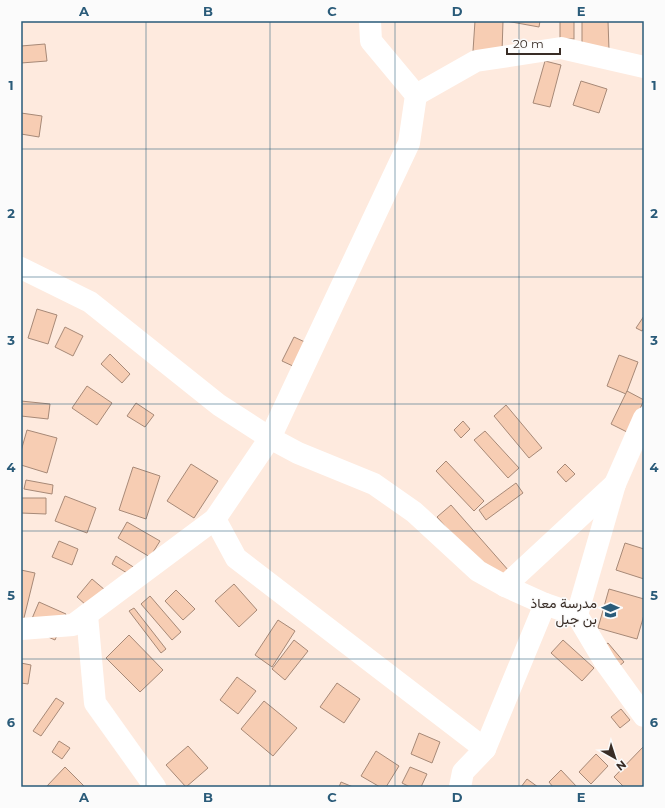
<svg xmlns="http://www.w3.org/2000/svg" width="665" height="808" font-family="Montserrat,Vazirmatn,sans-serif">
	<rect width="100%" height="100%" fill="#feeade"/>
	<g fill="#f7cdb3" stroke="#a78977">
		<path d="M475 21H503L502 52 473 51Z"/>
		<path d="M506 21H540L539 27Z"/>
		<rect x="560" y="21" width="14" height="18"/>
		<path d="M582 21H608L609 50 582 51Z"/>
		<path d="M45 44 47 61 21 63V46Z"/>
		<path d="M545 61 561 65 550 107 533 103Z"/>
		<path d="M581 81 607 89 599 113 573 105Z"/>
		<path d="M21 113 42 116 39 137 21 134Z"/>
		<path d="M37 309 57 315 48 344 28 338Z"/>
		<path d="M644 316V328L642 331 636 328Z"/>
		<path d="M65 327 83 336 73 356 55 347Z"/>
		<path d="M294 337 307 343 295 367 282 361Z"/>
		<path d="M110 354 130 374 122 383 101 364Z"/>
		<path d="M619 355 638 362 626 394 607 386Z"/>
		<path d="M87 386 112 403 97 425 72 408Z"/>
		<path d="M627 391 644 400 629 433 611 424Z"/>
		<path d="M21 401 50 404 48 419 21 416Z"/>
		<path d="M136 403 154 415 145 427 127 416Z"/>
		<path d="M506 405 542 448 529 458 494 416Z"/>
		<path d="M463 421 470 429 461 438 454 430Z"/>
		<path d="M27 430 57 438 47 473 21 465V451Z"/>
		<path d="M485 431 519 468 508 478 474 440Z"/>
		<path d="M446 461 484 501 474 511 436 471Z"/>
		<path d="M191 464 218 481 194 518 167 501Z"/>
		<path d="M565 464 575 474 566 482 557 472Z"/>
		<path d="M133 467 160 476 146 519 119 510Z"/>
		<path d="M26 480 53 485 52 494 24 489Z"/>
		<path d="M516 483 523 493 486 520 479 510Z"/>
		<path d="M65 496 96 508 87 533 55 521Z"/>
		<path d="M21 498H46V514L21 513Z"/>
		<path d="M451 505 509 571 495 583 437 517Z"/>
		<path d="M127 522 160 541 150 557 118 538Z"/>
		<path d="M59 541 78 549 72 565 52 557Z"/>
		<path d="M625 543 644 549V579L616 570Z"/>
		<path d="M116 556 146 575 142 582 112 564Z"/>
		<path d="M21 570 35 573 22 626H21Z"/>
		<path d="M92 579 112 596 96 614 77 597Z"/>
		<path d="M234 584 257 610 239 627 215 601Z"/>
		<path d="M609 589 644 599V615L637 639 598 628Z"/>
		<path d="M176 590 195 609 183 620 165 601Z"/>
		<path d="M150 596 181 632 172 640 141 604Z"/>
		<path d="M39 602 66 614 55 640 28 628Z"/>
		<path d="M134 608 166 649 161 653 129 611Z"/>
		<path d="M278 620 295 631 272 667 255 655Z"/>
		<path d="M129 635 163 670 140 692 106 658Z"/>
		<path d="M294 640 308 651 285 680 272 669Z"/>
		<path d="M563 640 594 668 582 681 551 653Z"/>
		<path d="M608 643 624 662 618 667 602 647Z"/>
		<path d="M21 663 31 665 28 684 21 683Z"/>
		<path d="M237 677 256 691 238 714 220 700Z"/>
		<path d="M337 683 360 699 344 723 320 707Z"/>
		<path d="M56 698 64 703 41 736 33 731Z"/>
		<path d="M264 701 297 728 273 756 241 729Z"/>
		<path d="M621 709 630 720 620 728 611 717Z"/>
		<path d="M419 733 440 742 432 763 411 754Z"/>
		<path d="M59 741 70 748 62 759 52 752Z"/>
		<path d="M188 746 208 768 186 787 166 765Z"/>
		<path d="M644 746V784L641 787H624L614 777Z"/>
		<path d="M376 751 399 766 386 787H380L361 776Z"/>
		<path d="M596 754 608 766 591 784 579 772Z"/>
		<path d="M65 767 85 787 47 786Z"/>
		<path d="M410 767 427 774 421 787H410L402 783Z"/>
		<path d="M561 770 577 787H553L549 782Z"/>
		<path d="M527 779 538 787H521Z"/>
		<path d="M341 782 353 787H339Z"/>
	</g>
	<g fill="none" stroke-linecap="round" stroke-linejoin="round">
		<g stroke="#fff" stroke-width="22">
			<path d="M416 95 476 61 561 48 644 67"/>
			<path d="M21 268 90 302 219 405 270 438 298 453 374 484 414 512 478 571 505 586 545 604 577 615 605 662 644 716"/>
			<path d="M215 519 236 558 485 749"/>
			<path d="M505 586 615 484"/>
			<path d="M87 615 95 703 155 787"/>
			<path d="M577 615 615 484 644 418"/>
			<path d="M21 629 73 625 215 519 270 438 409 143 416 95 371 41 370 21"/>
			<path d="M460 787 463 772 485 749 545 604"/>
		</g>
	</g>
	<path fill="none" stroke="#2a5b79" stroke-width="1" stroke-opacity="0.55" d="M146 21V787M270 21V787M395 21V787M519 21V787M21 149H644M21 277H644M21 404H644M21 531H644M21 659H644"/>
	<defs>
		<symbol id="school-bare" viewBox="-9 -9 18 18"><path d="M0-5L7-2L0 1L-7-2ZM-4 1L0 2.5L4 1V4Q0 6-4 4Z" fill="#2a5b79" stroke="#fbfbfb" stroke-width="2.5" paint-order="stroke"/></symbol>
	</defs>
	<g fill-rule="evenodd">
		<use href="#school-bare" x="598" y="598" width="25" height="25"/>
	</g>
	<g text-anchor="middle" dominant-baseline="central" stroke-width="3" stroke-linejoin="round" paint-order="stroke">
		<g font-size="14" fill="#392d26" stroke="#fbfbfb" text-anchor="end">
			<text x="597" y="603">مدرسة معاذ<tspan x="597" dy="16">بن جبل</tspan></text>
		</g>
	</g>
	<rect width="665" height="808" fill="none" stroke="#fbfbfb" stroke-width="44"/>
	<g transform="translate(615 758) rotate(141)" stroke="#fbfbfb" stroke-width="3" paint-order="stroke">
	<path d="M0-3L7 15L0 10L-7 15Z" fill="#392d26"/>
	<text y="-6" font-size="11" font-weight="bold" text-anchor="middle" fill="#392d26">N</text>
	</g>
	<path d="M507 48v6h53v-6" fill="none" stroke="#392d26" stroke-width="2"/>
	<text x="513" y="48" font-size="12" fill="#392d26" stroke="#fbfbfb" stroke-width="3" paint-order="stroke">20 m</text>
	<rect x="22" y="22" width="621" height="764" fill="none" stroke="#2a5b79" stroke-width="1.5"/>
	<g font-size="13" text-anchor="middle" font-weight="bold" fill="#2a5b79">
		<text x="84" y="16">A</text>
		<text x="208" y="16">B</text>
		<text x="332" y="16">C</text>
		<text x="457" y="16">D</text>
		<text x="581" y="16">E</text>
		<text x="11" y="90">1</text>
		<text x="654" y="90">1</text>
		<text x="11" y="218">2</text>
		<text x="654" y="218">2</text>
		<text x="11" y="345">3</text>
		<text x="654" y="345">3</text>
		<text x="11" y="472">4</text>
		<text x="654" y="472">4</text>
		<text x="11" y="600">5</text>
		<text x="654" y="600">5</text>
		<text x="11" y="727">6</text>
		<text x="654" y="727">6</text>
		<text x="84" y="802">A</text>
		<text x="208" y="802">B</text>
		<text x="332" y="802">C</text>
		<text x="457" y="802">D</text>
		<text x="581" y="802">E</text>
	</g>
</svg>
